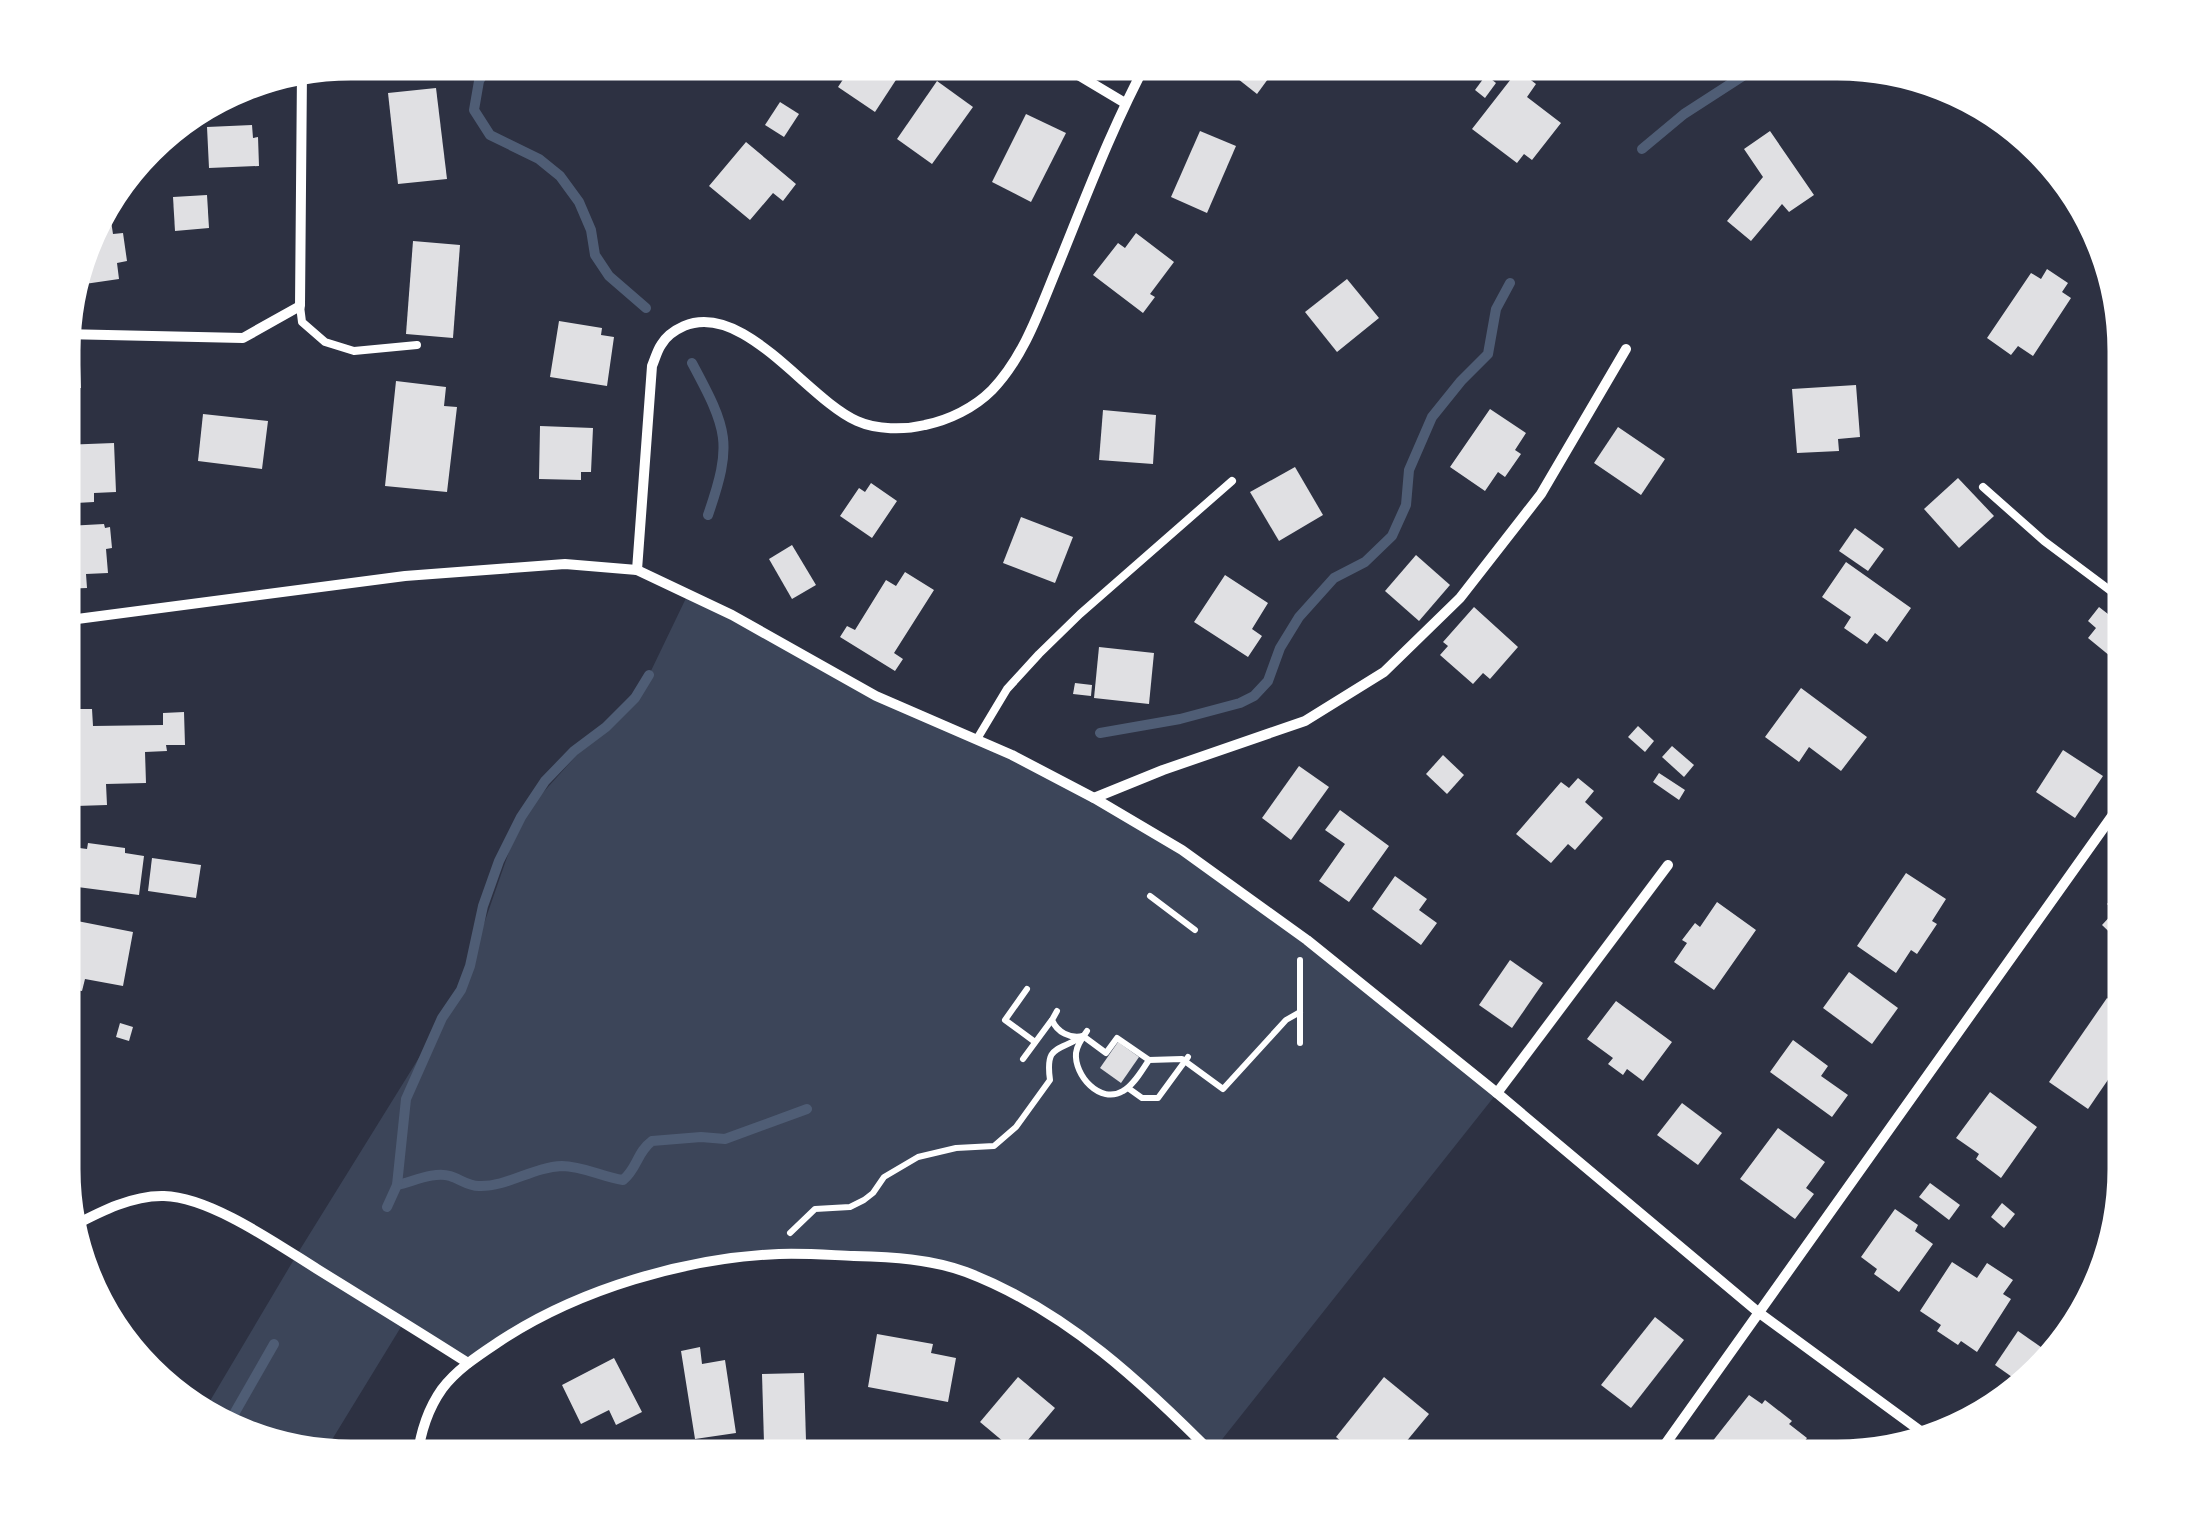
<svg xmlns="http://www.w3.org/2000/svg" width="2188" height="1520" font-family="'DejaVu Sans',sans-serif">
	<rect width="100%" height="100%" fill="#2d3142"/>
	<path fill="#3c4559" d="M688 594 836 675 1046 773 1203 865 1497 1093 1212 1452 1113 1360 1007 1291 942 1265 783 1254 689 1265 561 1308 468 1363 404 1322 322 1456 204 1411 296 1256 461 990 521 817 649 675Z"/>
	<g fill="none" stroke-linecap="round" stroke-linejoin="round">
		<g stroke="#4f5d75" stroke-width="10">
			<path d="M491 60 479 81 474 110 490 135 539 159 560 176 579 202 591 230 595 255 609 276 646 308"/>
			<path d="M1642 149 1684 114 1766 61"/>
			<path d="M692 363C728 430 733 443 708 515"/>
			<path d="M1100 733 1180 719 1240 703 1254 696 1268 681 1280 648 1299 617 1334 578 1365 562 1392 536 1406 505 1409 470 1432 417 1461 381 1488 354 1496 309 1510 283"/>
			<path d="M397 1185C412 1182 434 1171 450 1176 460 1179 468 1186 479 1186 507 1187 533 1167 562 1166 583 1166 602 1177 623 1180 637 1169 637 1152 652 1141L701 1137 725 1139 807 1109"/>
			<path d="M387 1207 397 1185 406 1099 442 1018 461 990 470 966 483 906 499 861 521 817 545 781 574 751 606 727 635 698 649 675"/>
			<path d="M230 1421 274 1344"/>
		</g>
	</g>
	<g fill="#e0e0e3">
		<path d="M856 60H909L875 112 838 87Z"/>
		<path d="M1214 60H1282L1257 94Z"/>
		<path d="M1518 70 1536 84 1527 97 1561 123 1532 160 1524 154 1517 163 1472 129Z"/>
		<path d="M1486 75 1496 83 1485 98 1475 90Z"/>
		<path d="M937 81 973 107 932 164 897 139Z"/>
		<path d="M436 88 447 179 398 184 388 93Z"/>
		<path d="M780 102 799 114 784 137 765 125Z"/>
		<path d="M1026 114 1066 133 1031 202 992 182Z"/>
		<path d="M252 125 253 138 258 137 259 166 209 168 207 127Z"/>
		<path d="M1200 131 1236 146 1207 213 1171 197Z"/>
		<path d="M1770 131 1814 195 1789 212 1782 204 1751 241 1727 221 1763 177 1744 149Z"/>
		<path d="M746 142 796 184 783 201 773 193 750 220 709 186Z"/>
		<path d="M207 195 209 228 175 231 173 197Z"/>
		<path d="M111 221 113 234 123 233 127 261 117 263 119 279 71 286 90 223Z"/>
		<path d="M1136 233 1174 262 1150 294 1155 297 1143 313 1093 275 1118 243 1125 248Z"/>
		<path d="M413 241 460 245 453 338 406 334Z"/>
		<path d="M2047 269 2068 283 2062 292 2071 298 2033 356 2018 346 2011 355 1987 338 2031 273 2041 279Z"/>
		<path d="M1347 279 1379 318 1337 352 1305 312Z"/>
		<path d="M559 321 602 328 601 335 614 337 607 386 550 377Z"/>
		<path d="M62 365H80L81 388H74L76 414 62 415Z"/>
		<path d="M396 381 446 387 444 406 457 407 447 492 385 486Z"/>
		<path d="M1856 385 1860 437 1838 439 1839 451 1797 453 1792 389Z"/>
		<path d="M1490 409 1526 433 1515 450 1521 454 1505 477 1498 472 1485 491 1450 467Z"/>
		<path d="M1103 410 1156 415 1153 464 1099 460Z"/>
		<path d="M203 414 268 421 262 469 198 461Z"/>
		<path d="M540 426 593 428 591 472H581V480L539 479Z"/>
		<path d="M1618 427 1665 459 1641 495 1594 463Z"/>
		<path d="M114 443 116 492 94 493V502L76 503V498L62 499V445Z"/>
		<path d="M1295 467 1323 515 1279 541 1250 492Z"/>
		<path d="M1958 478 1994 516 1959 548 1924 509Z"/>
		<path d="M871 483 897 501 872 538 840 516 859 488 865 492Z"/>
		<path d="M1021 517 1073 537 1055 583 1003 563Z"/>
		<path d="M66 518 67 526 104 524 105 528 110 527 112 548 106 549 108 573 86 574 87 588 62 589V519Z"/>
		<path d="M1855 528 1884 549 1868 571 1839 551Z"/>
		<path d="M792 545 816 585 792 599 769 559Z"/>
		<path d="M1416 555 1450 585 1419 621 1385 591Z"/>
		<path d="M1846 562 1911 608 1887 642 1875 633 1867 644 1844 628 1851 617 1822 597Z"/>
		<path d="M905 572 934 590 894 653 903 659 895 671 840 637 847 626 855 630 886 580 896 586Z"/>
		<path d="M1225 575 1268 603 1252 629 1262 636 1248 657 1194 622Z"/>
		<path d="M2115 605 2127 615V670L2088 638 2096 628 2088 621 2099 607 2108 614Z"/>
		<path d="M1474 607 1518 647 1490 679 1483 673 1473 684 1440 655 1448 646 1443 642Z"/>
		<path d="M1099 647 1154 653 1149 704 1094 698Z"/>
		<path d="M1075 683 1092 685 1091 696 1073 694Z"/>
		<path d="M1801 688 1867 737 1841 771 1809 747 1799 762 1765 737Z"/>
		<path d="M74 709H92L93 726 163 725V713L184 712 185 745H166L167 751 145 752 146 783 106 784 107 805 76 806Z"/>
		<path d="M1638 726 1654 741 1645 752 1628 737Z"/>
		<path d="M1672 746 1694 765 1684 777 1662 757Z"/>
		<path d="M2063 750 2103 776 2075 818 2036 792Z"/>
		<path d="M1443 755 1464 775 1447 794 1426 774Z"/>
		<path d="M1299 766 1329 787 1291 840 1262 818Z"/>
		<path d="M1659 773 1685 790 1679 800 1653 782Z"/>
		<path d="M1578 778 1594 791 1585 802 1603 818 1575 850 1568 844 1551 863 1516 834 1561 782 1569 788Z"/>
		<path d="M1340 810 1389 846 1349 902 1319 881 1345 844 1325 830Z"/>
		<path d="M88 843 125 848V853L144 856 139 895 62 885 64 846 87 849Z"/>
		<path d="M152 858 201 865 196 898 148 891Z"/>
		<path d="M1906 873 1946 899 1932 921 1937 924 1917 954 1911 950 1896 973 1857 946Z"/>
		<path d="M1395 876 1427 899 1419 910 1437 923 1421 945 1372 909Z"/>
		<path d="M2117 894 2125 901 2127 898V949L2102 925 2115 911 2107 904Z"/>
		<path d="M1717 902 1756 930 1714 990 1674 962 1687 943 1682 940 1695 923 1700 927Z"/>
		<path d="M62 918 133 932 123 986 85 979 82 991 62 988Z"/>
		<path d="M1510 960 1543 983 1512 1028 1479 1005Z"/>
		<path d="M1849 972 1898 1008 1872 1044 1823 1008Z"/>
		<path d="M2107 998 2127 1012V1052L2088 1109 2049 1082Z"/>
		<path d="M1616 1001 1672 1042 1643 1081 1627 1069 1623 1075 1608 1064 1613 1058 1587 1039Z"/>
		<path d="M120 1023 133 1027 129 1041 116 1037Z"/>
		<path d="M1793 1040 1828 1066 1821 1076 1848 1095 1832 1117 1770 1072Z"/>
		<path d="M1118 1042 1139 1057 1121 1083 1100 1068Z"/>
		<path d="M1990 1092 2037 1127 2001 1178 1976 1159 1979 1154 1956 1138Z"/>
		<path d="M1682 1103 1722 1133 1698 1165 1657 1135Z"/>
		<path d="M1778 1128 1825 1162 1806 1188 1814 1194 1795 1219 1740 1179Z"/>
		<path d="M1930 1183 1960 1205 1949 1220 1919 1197Z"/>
		<path d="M2002 1203 2015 1214 2004 1228 1991 1217Z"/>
		<path d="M1895 1209 1918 1225 1915 1231 1933 1244 1899 1292 1874 1274 1877 1269 1861 1257Z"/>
		<path d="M1952 1262 1977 1278 1987 1263 2013 1280 2003 1294 2011 1299 1977 1352 1961 1341 1958 1345 1937 1331 1941 1325 1920 1311Z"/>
		<path d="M1655 1317 1684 1340 1631 1408 1601 1385Z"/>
		<path d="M2018 1331 2055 1357 2022 1384 1995 1365Z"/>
		<path d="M877 1334 933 1344 931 1353 956 1358 948 1402 868 1387Z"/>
		<path d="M700 1347 702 1364 725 1360 736 1433 695 1439 681 1351Z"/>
		<path d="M614 1358 642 1412 616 1425 609 1410 581 1424 562 1385Z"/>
		<path d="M804 1373 806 1441 764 1443 762 1374Z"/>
		<path d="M1018 1377 1055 1408 1017 1453 980 1422Z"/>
		<path d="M1384 1377 1429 1414 1391 1460H1363L1336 1437Z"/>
		<path d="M1749 1395 1762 1404 1765 1400 1792 1421 1789 1424 1807 1438 1790 1460 1743 1458 1724 1460 1708 1447Z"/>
		<path d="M1506 1440 1519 1450 1512 1460H1492Z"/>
		<path d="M1443 1442 1465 1460H1428Z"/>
		<path d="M1531 1443 1544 1455 1539 1460H1516Z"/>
	</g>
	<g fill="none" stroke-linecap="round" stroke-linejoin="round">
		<g stroke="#fff" stroke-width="6">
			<path d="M1150 896 1195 930"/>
			<path d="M1027 989 1005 1020 1035 1042"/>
			<path d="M1057 1011 1052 1020C1057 1032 1070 1039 1083 1036L1106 1053 1117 1038 1149 1060 1182 1059 1223 1089 1286 1020 1300 1012"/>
			<path d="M1087 1031C1082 1038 1077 1045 1076 1053 1074 1075 1100 1105 1123 1091 1134 1085 1142 1070 1149 1060"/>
			<path d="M1300 1043V960"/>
			<path d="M1023 1059 1051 1021"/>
			<path d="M1128 1088 1142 1098H1158L1188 1057"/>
			<path d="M790 1233 815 1209 850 1207 864 1200 873 1193 884 1177 918 1157 956 1148 994 1146 1016 1127 1050 1080C1045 1044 1058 1052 1083 1036"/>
		</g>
		<g stroke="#fff" stroke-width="8">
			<path d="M300 306 302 322 325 342 354 351 417 345"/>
			<path d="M1983 487 2044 541 2127 603"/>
			<path d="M977 739 1007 689 1039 654 1080 614 1232 481"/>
		</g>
		<g stroke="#fff" stroke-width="10">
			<path d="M1053 60 1125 103"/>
			<path d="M62 334 243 338 300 306 302 70"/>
			<path d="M637 570 652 366C655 359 657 351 661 345 666 336 675 330 684 326 744 301 807 399 857 421 877 430 904 430 925 425 949 420 974 408 992 390 1025 356 1041 306 1059 263 1087 194 1113 125 1148 60"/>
			<path d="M62 621 405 576 565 564 637 570 732 615 876 696 1012 755 1094 798 1182 850 1307 940 1497 1093 1758 1312 1930 1438"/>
			<path d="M1094 798 1163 770 1305 721 1384 672 1460 598 1541 494 1626 349"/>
			<path d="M1497 1093 1668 865"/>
			<path d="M69 1228C98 1213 131 1195 164 1196 210 1197 277 1244 317 1269 367 1300 418 1331 468 1363"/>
			<path d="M417 1459C420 1435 427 1410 442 1389 457 1369 479 1355 500 1341 579 1289 685 1258 779 1254 804 1253 829 1255 854 1256 893 1257 930 1259 966 1272 1066 1310 1145 1385 1219 1460"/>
			<path d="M1654 1460 2127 795"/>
		</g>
	</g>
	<path d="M0 0H2188V1520H0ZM351 78H1837A273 273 0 0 1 2110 351V1169A273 273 0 0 1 1837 1442H351A273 273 0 0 1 78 1169V351A273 273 0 0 1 351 78Z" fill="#fff" fill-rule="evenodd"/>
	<path fill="none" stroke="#fff" stroke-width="5" d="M351 78H1837A273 273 0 0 1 2110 351V1169A273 273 0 0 1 1837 1442H351A273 273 0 0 1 78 1169V351A273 273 0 0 1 351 78Z"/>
</svg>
